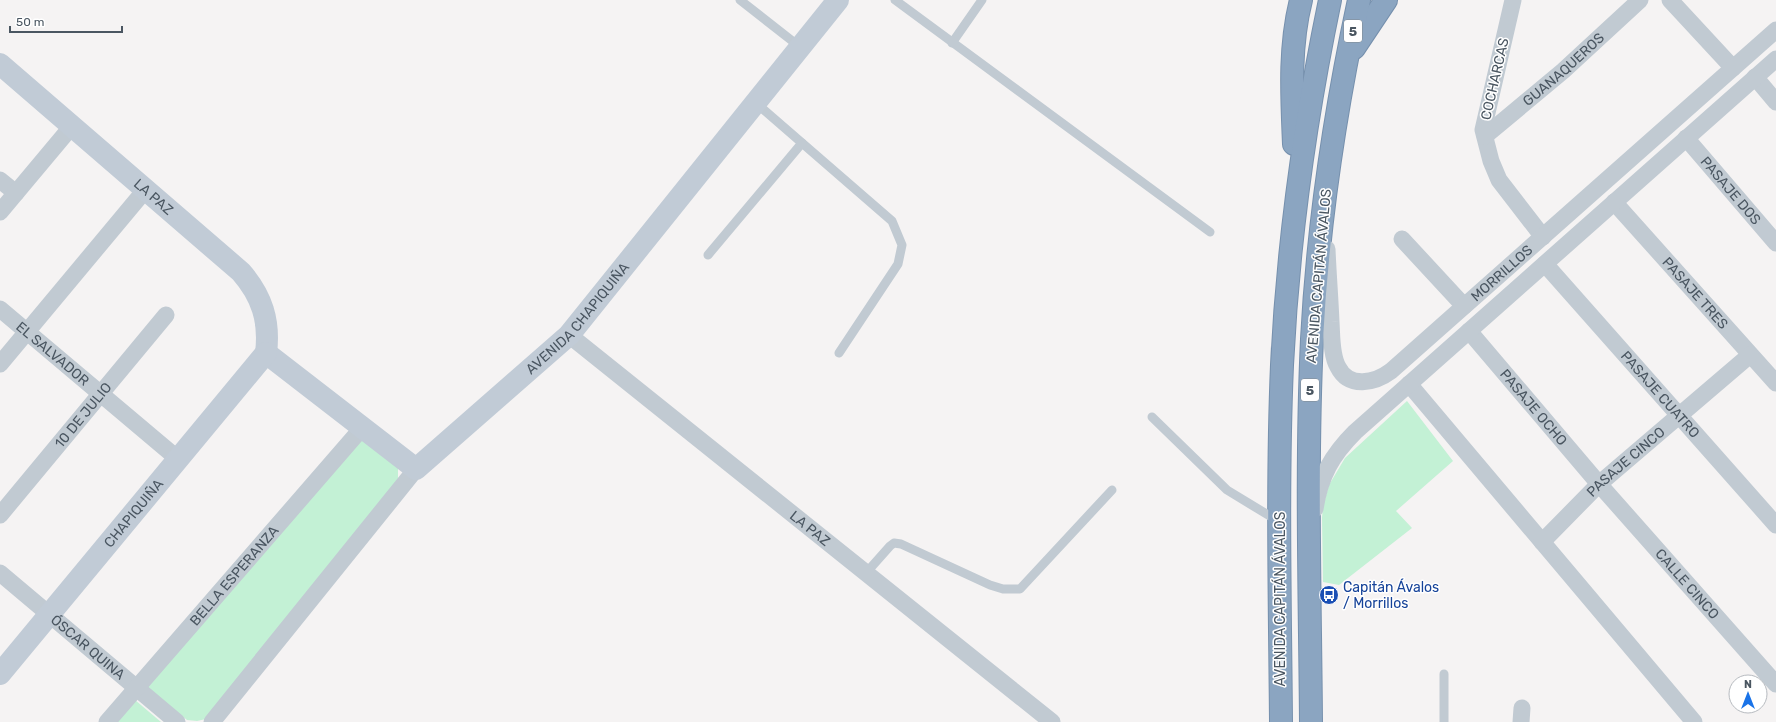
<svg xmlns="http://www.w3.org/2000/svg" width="1776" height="722" font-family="Rubik,sans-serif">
	<rect width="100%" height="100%" fill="#f5f3f3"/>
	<g fill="#c3f1d5">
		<path d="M1407 401 1453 461 1396 511 1412 528 1339 585 1323 582 1322 518 1323 506 1329 485 1345 458Z"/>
		<path d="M361 438 398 465V479L206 719 197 721 187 720 147 687Z"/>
		<path d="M135 700 161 722H117Z"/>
	</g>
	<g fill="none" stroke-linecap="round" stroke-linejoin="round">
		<defs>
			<g id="highway">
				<path d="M1354 48 1386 0"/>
				<path d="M1294 144C1292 96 1289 47 1301 0"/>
				<path d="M1281 722C1280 603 1277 484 1282 365 1288 242 1305 120 1330 0"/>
				<path d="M1311 722C1310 595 1306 466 1312 339 1318 225 1335 111 1359 0"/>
			</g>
		</defs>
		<use href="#highway" stroke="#7690ad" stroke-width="24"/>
		<g stroke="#c1cad2" stroke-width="9">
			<path d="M740 0 800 47"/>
			<path d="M895 0 1210 232"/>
			<path d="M952 43 982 0"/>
			<path d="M756 103 892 221 902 245 898 264 839 353"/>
			<path d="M708 255 802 143"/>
			<path d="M1152 417 1227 490 1278 521"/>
			<path d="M866 573 890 546 894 543 901 544 990 585 1003 589H1020L1112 490"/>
			<path d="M1444 674V722"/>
		</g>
		<g stroke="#c1cad2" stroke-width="17">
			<path d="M1513 0 1483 130 1491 161 1499 180 1543 237"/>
			<path d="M1670 0 1733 68"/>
			<path d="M1755 77 1776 102"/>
			<path id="s1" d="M1485 136 1563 71 1640 0"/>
			<path id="s2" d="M1686 138 1776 243"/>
			<path d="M0 180 16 193"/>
			<path id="s3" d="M1614 202 1776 383"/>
			<path d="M0 212 72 126"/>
			<path d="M1402 239 1464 306"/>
			<path id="s4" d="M1327 249C1328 273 1330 298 1331 322 1332 336 1331 355 1338 367 1349 389 1375 383 1391 371L1776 30"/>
			<path id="s5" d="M1545 264 1776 525"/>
			<path id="s6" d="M0 309 178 459"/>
			<path id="s7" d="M1469 331 1599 484 1776 684"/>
			<path id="s8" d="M569 335 1052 722"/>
			<path d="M0 364 146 189"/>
			<path d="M1409 384 1694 722"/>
			<path d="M1315 509C1320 476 1332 455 1355 432L1776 59"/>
			<path id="s9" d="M0 515 166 315"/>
			<path id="s10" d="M1542 542 1599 484 1750 355"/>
			<path id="s11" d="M0 573 177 722"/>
			<path id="s12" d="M107 722 362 428"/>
			<path d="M212 722 416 469"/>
			<path d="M1521 722 1522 708"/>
		</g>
		<g stroke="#c1cbd6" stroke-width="22">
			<path id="s13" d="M0 64 241 272C262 296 270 321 266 353"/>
			<path id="s14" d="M266 353 416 469 569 335 838 0"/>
			<path id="s15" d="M0 674 266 353"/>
		</g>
		<use href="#highway" stroke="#8ba5c1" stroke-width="22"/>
	</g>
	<defs>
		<symbol id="bus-disc" viewBox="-11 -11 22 22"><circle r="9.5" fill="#1a4fb4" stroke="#fff"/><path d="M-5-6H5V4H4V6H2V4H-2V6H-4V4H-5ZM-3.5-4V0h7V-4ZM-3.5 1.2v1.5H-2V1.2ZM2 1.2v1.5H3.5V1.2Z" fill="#fff"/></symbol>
	</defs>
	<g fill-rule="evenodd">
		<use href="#bus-disc" x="1318" y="584" width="22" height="22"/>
	</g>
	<g text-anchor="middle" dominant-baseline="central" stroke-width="3" stroke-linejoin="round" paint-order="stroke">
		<g fill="#fff" stroke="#808990" stroke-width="1">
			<rect x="1344" y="20" width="18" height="22" rx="3"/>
			<rect x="1301" y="379" width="18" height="22" rx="3"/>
		</g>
		<g font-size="13" font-weight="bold" fill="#4a5661">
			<text x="1353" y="31">5</text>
			<text x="1310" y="390">5</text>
		</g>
		<g font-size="14" fill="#4a5661" stroke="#fff">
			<text stroke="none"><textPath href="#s1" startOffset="103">GUANAQUEROS</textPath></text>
			<text transform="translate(1495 79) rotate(-77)">COCHARCAS</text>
			<text stroke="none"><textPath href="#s2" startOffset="69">PASAJE DOS</textPath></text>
			<text stroke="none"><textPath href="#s13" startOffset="203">LA PAZ</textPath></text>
			<text stroke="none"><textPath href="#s4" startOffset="328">MORRILLOS</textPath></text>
			<text transform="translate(1319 276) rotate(-85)">AVENIDA CAPITÁN ÁVALOS</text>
			<text stroke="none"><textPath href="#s3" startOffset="122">PASAJE TRES</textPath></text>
			<text stroke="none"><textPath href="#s14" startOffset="411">AVENIDA CHAPIQUIÑA</textPath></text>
			<text stroke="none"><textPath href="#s6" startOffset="69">EL SALVADOR</textPath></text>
			<text stroke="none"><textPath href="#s5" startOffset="174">PASAJE CUATRO</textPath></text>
			<text stroke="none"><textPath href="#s7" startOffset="100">PASAJE OCHO</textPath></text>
			<text stroke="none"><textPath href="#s9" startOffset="130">10 DE JULIO</textPath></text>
			<text stroke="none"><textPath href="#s10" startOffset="116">PASAJE CINCO</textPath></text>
			<text stroke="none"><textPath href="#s15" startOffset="209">CHAPIQUIÑA</textPath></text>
			<text stroke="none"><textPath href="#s8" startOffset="309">LA PAZ</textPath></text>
			<text stroke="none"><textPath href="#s12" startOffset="194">BELLA ESPERANZA</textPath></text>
			<text stroke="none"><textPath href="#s7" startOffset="334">CALLE CINCO</textPath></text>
			<text transform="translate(1280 599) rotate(-90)">AVENIDA CAPITÁN ÁVALOS</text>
			<text stroke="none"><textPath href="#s11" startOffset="115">ÓSCAR QUINA</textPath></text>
		</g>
		<g font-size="14" fill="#164399" stroke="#fff" text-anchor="start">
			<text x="1343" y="587">Capitán Ávalos<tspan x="1343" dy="16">/ Morrillos</tspan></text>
		</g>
	</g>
	<g transform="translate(1748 694)"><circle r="19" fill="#ffffff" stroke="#b7bbc0"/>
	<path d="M0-3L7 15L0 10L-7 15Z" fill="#1a73e8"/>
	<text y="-6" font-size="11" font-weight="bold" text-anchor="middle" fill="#4a5661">N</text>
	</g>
	<path d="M10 26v6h112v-6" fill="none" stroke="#4a5661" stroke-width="2"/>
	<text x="16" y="26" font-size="12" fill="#4a5661" stroke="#ffffff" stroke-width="3" paint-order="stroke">50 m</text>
</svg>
